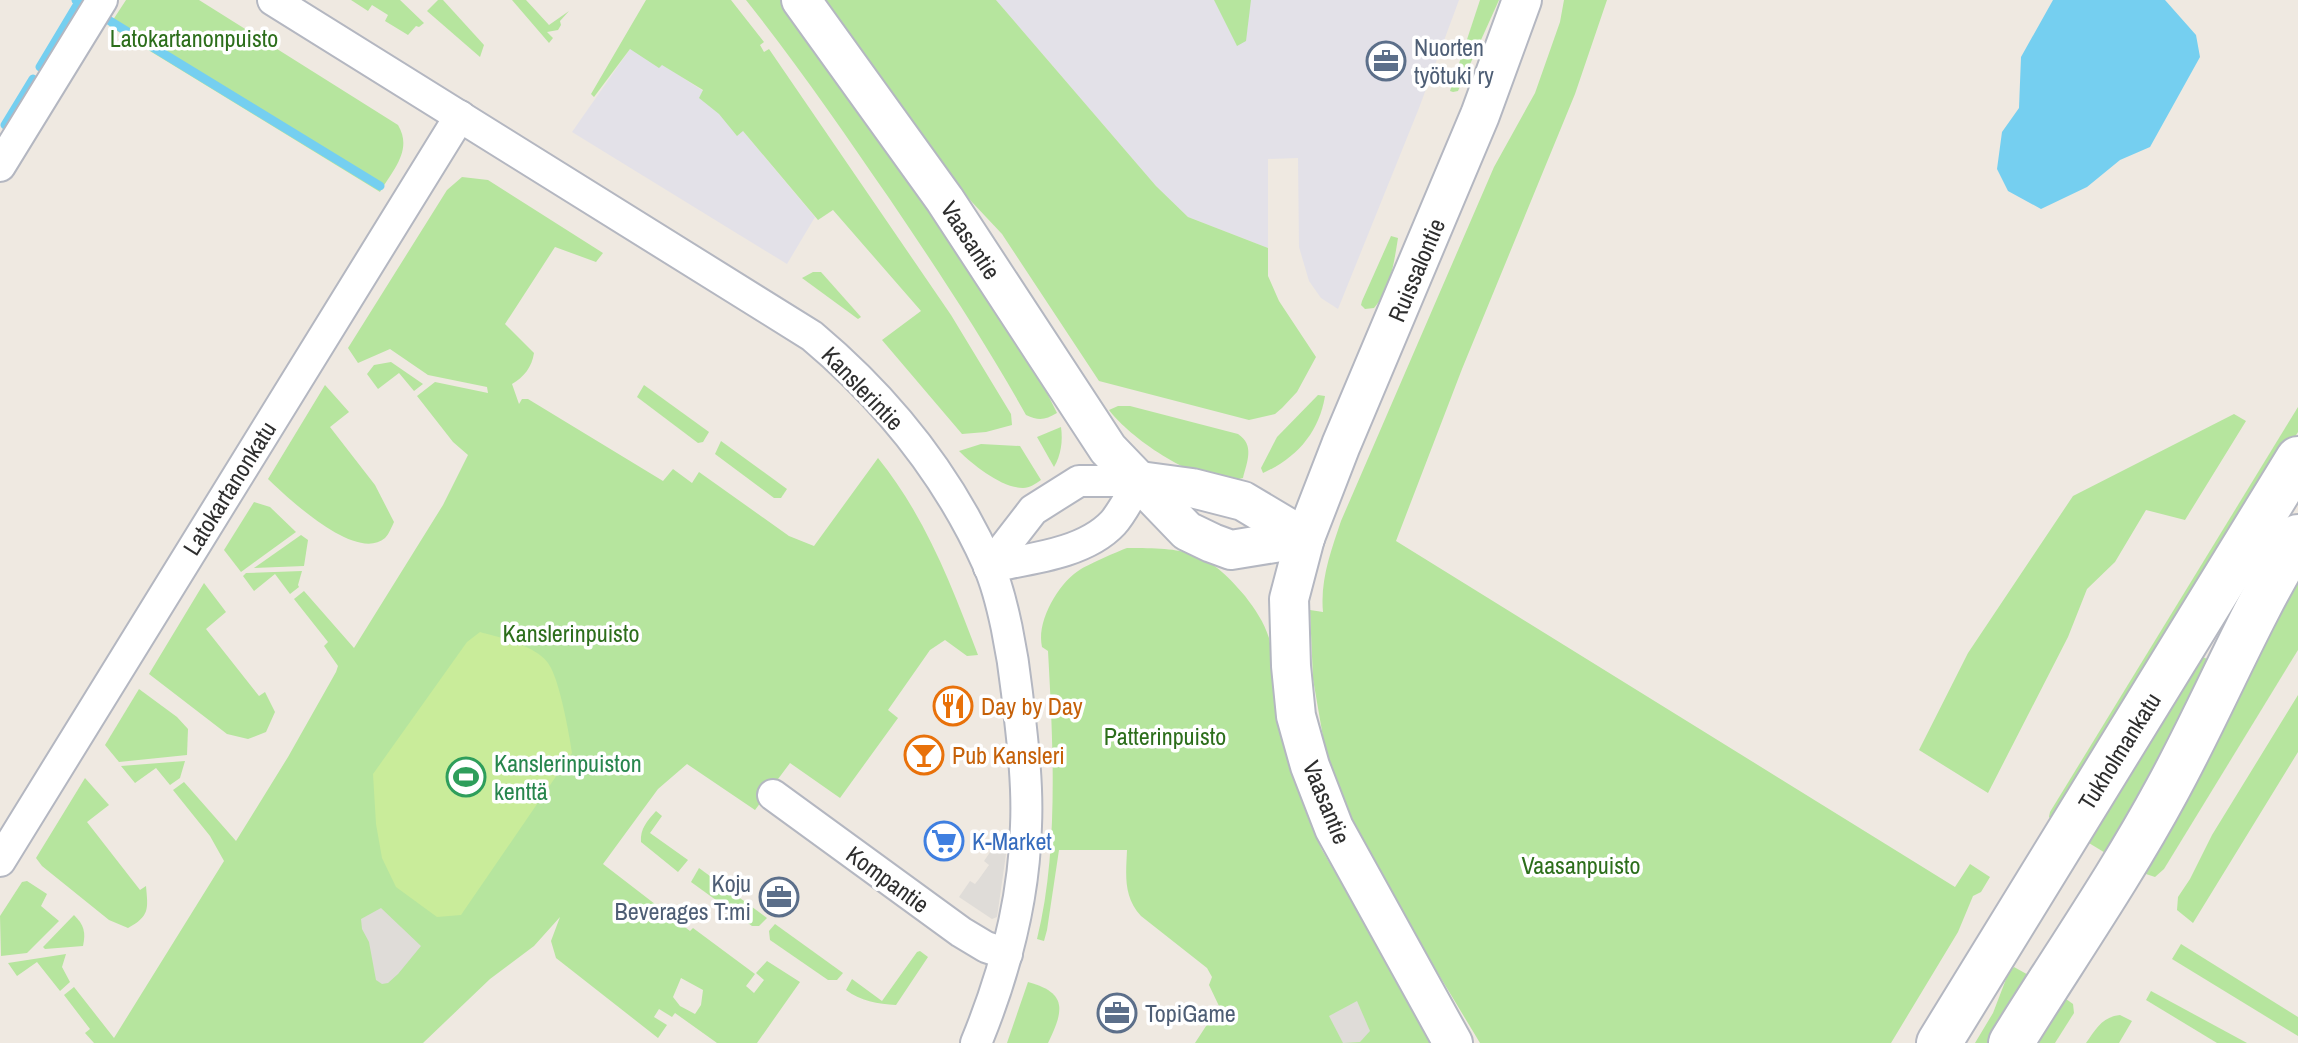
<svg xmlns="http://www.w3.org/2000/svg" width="2298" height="1043" font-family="'Archivo Narrow',sans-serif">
	<rect width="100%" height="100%" fill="#efe9e1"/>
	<g fill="#e3e1e8">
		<path d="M996 0H1459L1419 108 1338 309 1321 298 1309 281 1299 247 1298 158 1268 159V248L1188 217 1156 186Z"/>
		<path d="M630 49 662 64 703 91 743 131 815 217 787 264 572 132Z"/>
	</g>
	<g fill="#b6e59e" fill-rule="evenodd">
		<path d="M126 0H199L398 125C413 150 393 170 380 192L109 26Z"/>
		<path d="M351 0H400L424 23 419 27 416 26 408 35 385 21 388 15 372 5 368 11Z"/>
		<path d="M438 0H443L484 45 480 57 427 11Z"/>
		<path d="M512 0H526L549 25 569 11 560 21 561 25 558 30 547 32 553 38 549 43Z"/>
		<path d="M646 0H731L764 42 760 45 764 52 769 49 951 315 1011 414 1012 425 986 432 962 434 882 340 921 311 833 210 818 220 743 131 737 136 719 114 699 98 703 90 662 65 659 68 630 49 594 97 591 94Z"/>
		<path d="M746 0H781L913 183 1041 381 1057 413C1045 420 1039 421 1026 415 984 340 937 269 889 198 843 131 797 64 746 0Z"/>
		<path d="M821 0H996L1156 186 1188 217 1268 248V276L1279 301 1316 357 1297 392 1282 408 1275 414 1249 420 1099 381 1002 234 970 200 915 129Z"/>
		<path d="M1214 0H1251L1246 41 1237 46Z"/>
		<path d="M1480 0H1499L1458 91 1453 92 1450 91Z"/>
		<path d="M1564 0H1607L1575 94 1462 369 1396 541 1955 887 1970 864 1990 877 1981 892 1973 896 1958 932 1891 1043H1480L1389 892 1356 828 1327 760 1313 679 1310 610 1323 612C1320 580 1331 551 1341 521L1494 167 1535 93 1560 22Z"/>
		<path d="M462 177 488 180 603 253 596 262 555 247 505 324 534 353C532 367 524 377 512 384L519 404 522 399H528L663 481 673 469 692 483 699 472 789 536 814 546 878 458C925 516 952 586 978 655L967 656 945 640 930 650 888 710 898 718 840 798 790 763 755 810 687 764 658 789 603 864 690 931 693 928 755 974 746 986 754 993 764 980 756 973 767 961 800 982 757 1043H717L675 1013 672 1017 659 1009 654 1017 667 1025 658 1038 556 958 551 941 560 917 534 946 490 979 423 1043H94L85 1033 90 1029 64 995 74 987 114 1038 224 861 210 836 173 790 184 782 236 841 288 757 336 672 338 666 324 646 328 642 294 599 304 591 354 648 443 505 468 455 453 442 417 396 435 382 488 393 487 387 428 375 390 349 358 363 348 348 447 190ZM681 978 703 990 701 1005 695 1014 680 1006 673 997Z"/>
		<path d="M1391 236 1398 238C1394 262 1391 289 1374 308L1365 309 1361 305 1362 301Z"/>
		<path d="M813 272H821L861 317 858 319 802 278Z"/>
		<path d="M391 362 423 384 414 391 399 373 378 389 367 374 374 365Z"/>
		<path d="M325 385 349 412 330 427 375 485 394 522C392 526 389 534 385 538 356 563 288 498 268 479Z"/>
		<path d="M644 385 709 432 703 442 698 443 637 397Z"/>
		<path d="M1318 395 1325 396C1319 432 1297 458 1263 473L1261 468 1277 437Z"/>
		<path d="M1118 406H1130L1238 434C1255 445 1247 462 1243 478 1203 489 1133 441 1109 410Z"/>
		<path d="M2298 407V432L2057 824 2049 817 2050 812Z"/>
		<path d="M2234 414 2246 421 2185 520 2146 510 2115 562 2087 589 2068 637 1988 793 1919 750 1968 653 2073 496Z"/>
		<path d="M1061 427C1063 441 1061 455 1054 467L1037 437Z"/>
		<path d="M721 441 787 489 781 498H774L715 454Z"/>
		<path d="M981 444 1020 446 1041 480C1035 484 1030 488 1023 488 1002 488 973 465 959 451Z"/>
		<path d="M254 502 270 507 296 532 241 572 224 550Z"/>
		<path d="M301 535 308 540 304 566 254 568Z"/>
		<path d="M1127 548C1185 548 1207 550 1245 596 1255 609 1264 622 1269 638 1274 660 1273 683 1277 705 1285 755 1301 805 1322 850L1428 1029 1433 1043H1195L1219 1006 1209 985 1212 977 1207 968 1141 916C1123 896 1126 875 1127 850H1059L1047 930 1044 941 1037 939C1059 850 1053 742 1048 651L1042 647C1036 621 1059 582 1081 569 1092 563 1116 552 1127 548Z"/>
		<path d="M2298 569V650L2164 869 2155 877 2137 871Z"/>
		<path d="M302 571 298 585 299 587 290 594 275 574 254 591 243 576 246 573Z"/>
		<path d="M204 583 226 612 206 629 259 696 265 692 275 712 266 732 248 739 227 734 149 674Z"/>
		<path d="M2199 655 2211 661 2195 697 2107 854 2084 840Z"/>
		<path d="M139 689 177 717 188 729 187 755 119 762 105 745Z"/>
		<path d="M2298 695V752L2193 923 2177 910 2178 897 2190 879 2212 835Z"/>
		<path d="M185 761 180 778 170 785 156 768 135 783 121 766Z"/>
		<path d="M85 778 109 805 87 822 140 890 146 886C148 909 150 916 128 928L109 920 42 866 36 858Z"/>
		<path d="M656 811 662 816 650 833 688 860 678 872 641 842C640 829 647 821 656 811Z"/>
		<path d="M699 868 767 918 759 926H752L691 882Z"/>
		<path d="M27 881 47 894 41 906 59 921 27 953 1 956 0 916 22 882Z"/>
		<path d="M74 915C84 925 86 932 83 946L45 949 43 947Z"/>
		<path d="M775 924 843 973 837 980H828L770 940 769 931Z"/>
		<path d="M2181 944 2298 1017V1036L2172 959Z"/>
		<path d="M920 951 928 957 896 1005C878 1004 860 1001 846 990L852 979 882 1001 917 952Z"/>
		<path d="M66 954 62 967 70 982 60 991 37 962 17 976 8 963Z"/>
		<path d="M2014 967 2032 977 1992 1043H1975L1993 1013 2008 974Z"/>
		<path d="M1028 982C1069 993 1063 1012 1048 1043H1007Z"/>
		<path d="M2151 991 2247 1043H2217L2146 1000Z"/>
		<path d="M2059 994 2073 1004 2074 1013 2055 1043H2028Z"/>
		<path d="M2120 1015 2132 1021 2119 1043H2086C2096 1029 2102 1017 2120 1015Z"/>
	</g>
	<path fill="#c9ec9a" d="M480 632C501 638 541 646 551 668 560 685 569 732 572 753L461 915 437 917 396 887 382 858 376 824 373 774 467 642Z"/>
	<g fill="#dfdcd8">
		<path d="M997 842 1007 847 997 917 992 919 959 897 970 881 975 884 979 879 989 865 984 861Z"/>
		<path d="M381 908 421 946 398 974 388 983 382 984 376 980 369 942 362 929 361 919Z"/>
		<path d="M1357 1001 1370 1031 1360 1042 1343 1043 1329 1016Z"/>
	</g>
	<path fill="#75cff0" d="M2053 0H2165L2196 35 2200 57 2150 147 2120 160 2087 187 2041 209 2008 191 1997 169 2002 132 2019 108 2021 57Z"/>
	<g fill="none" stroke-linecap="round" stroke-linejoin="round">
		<g stroke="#75cff0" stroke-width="9">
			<path d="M110 21 380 186"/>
			<path d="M40 67 79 2 76 0"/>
			<path d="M5 125 33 79"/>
		</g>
		<defs>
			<g id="minor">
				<path d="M273 0 812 336C887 399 948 475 988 564 1003 598 1013 656 1017 693 1022 737 1028 782 1026 826 1024 900 1004 975 976 1043"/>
				<path d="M0 166 102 0"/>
				<path d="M989 567 1033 510 1079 481H1140"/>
				<path d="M989 567C1028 559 1084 554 1113 523 1123 512 1131 494 1140 481"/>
				<path d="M773 795 961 932 986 947 1007 954"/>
				<path d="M0 861 460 116"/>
			</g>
			<g id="tertiary">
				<path d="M801 0 945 200 1108 449 1187 531 1212 543 1231 550 1305 538"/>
				<path d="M1140 481 1192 488 1243 501 1305 538"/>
				<path d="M1453 1043 1334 828 1310 766 1296 716 1291 666 1289 599 1305 538 1341 445 1480 115 1522 0"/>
			</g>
			<g id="secondary">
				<path d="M1939 1043 2298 459"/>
				<path d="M2011 1043C2063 959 2120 877 2167 790 2213 706 2248 618 2298 537"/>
			</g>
		</defs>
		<use href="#minor" stroke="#b4b7c1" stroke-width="34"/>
		<use href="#tertiary" stroke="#b4b7c1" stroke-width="42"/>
		<use href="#secondary" stroke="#b4b7c1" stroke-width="48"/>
		<use href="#minor" stroke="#fff" stroke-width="30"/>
		<use href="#tertiary" stroke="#fff" stroke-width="38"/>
		<use href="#secondary" stroke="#fff" stroke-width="44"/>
	</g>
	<defs>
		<symbol id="office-ring" viewBox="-11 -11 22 22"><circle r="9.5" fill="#fff" stroke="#5c6f8a" stroke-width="1.5"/><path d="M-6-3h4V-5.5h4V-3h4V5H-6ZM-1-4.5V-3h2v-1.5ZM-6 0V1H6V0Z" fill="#5c6f8a"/></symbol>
		<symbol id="restaurant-ring" viewBox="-11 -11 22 22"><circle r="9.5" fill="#fff" stroke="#e8710a" stroke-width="1.5"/><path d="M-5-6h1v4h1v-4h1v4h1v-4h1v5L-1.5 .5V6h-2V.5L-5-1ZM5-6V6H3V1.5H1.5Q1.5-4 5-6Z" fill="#e8710a"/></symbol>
		<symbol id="bar-ring" viewBox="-11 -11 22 22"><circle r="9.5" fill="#fff" stroke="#e8710a" stroke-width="1.5"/><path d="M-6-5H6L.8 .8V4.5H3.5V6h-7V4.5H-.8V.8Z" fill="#e8710a"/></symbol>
		<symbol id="stadium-ring" viewBox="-11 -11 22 22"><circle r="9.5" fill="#fff" stroke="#2e9e5b" stroke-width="1.5"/><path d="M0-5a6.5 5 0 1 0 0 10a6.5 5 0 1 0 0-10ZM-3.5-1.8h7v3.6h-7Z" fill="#2e9e5b"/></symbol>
		<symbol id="supermarket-ring" viewBox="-11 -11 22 22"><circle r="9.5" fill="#fff" stroke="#3f7fe0" stroke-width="1.5"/><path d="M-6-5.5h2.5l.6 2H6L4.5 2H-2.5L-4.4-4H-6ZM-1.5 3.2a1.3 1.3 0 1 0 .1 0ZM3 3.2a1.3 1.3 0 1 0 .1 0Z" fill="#3f7fe0"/></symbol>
	</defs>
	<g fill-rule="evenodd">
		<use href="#office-ring" x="1364" y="39" width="44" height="44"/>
		<use href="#restaurant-ring" x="931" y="684" width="44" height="44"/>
		<use href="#bar-ring" x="902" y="733" width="44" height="44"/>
		<use href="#stadium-ring" x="444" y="755" width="44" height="44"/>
		<use href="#supermarket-ring" x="922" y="819" width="44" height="44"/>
		<use href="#office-ring" x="757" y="875" width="44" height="44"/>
		<use href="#office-ring" x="1095" y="991" width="44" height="44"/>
	</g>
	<g text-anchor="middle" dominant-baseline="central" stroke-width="7" stroke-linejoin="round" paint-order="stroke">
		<g font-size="24" fill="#2c6e1b" stroke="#fff">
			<text x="194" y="38">Latokartanonpuisto</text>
			<text x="571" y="633">Kanslerinpuisto</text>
			<text x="1165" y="736">Patterinpuisto</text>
			<text x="1581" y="865">Vaasanpuisto</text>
		</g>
		<g font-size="24" fill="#4e5e75" stroke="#fff" text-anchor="start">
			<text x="1414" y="47">Nuorten<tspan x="1414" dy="28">työtuki ry</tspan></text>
			<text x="751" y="883" text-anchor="end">Koju<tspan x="751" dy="28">Beverages T:mi</tspan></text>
			<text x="1145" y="1013">TopiGame</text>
		</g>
		<g font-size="24" fill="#2e2e2e" stroke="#fff">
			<text transform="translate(971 240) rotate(57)">Vaasantie</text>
			<text transform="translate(1416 270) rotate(-67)">Ruissalontie</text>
			<text transform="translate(863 388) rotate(46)">Kanslerintie</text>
			<text transform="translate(229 488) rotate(-58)">Latokartanonkatu</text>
			<text transform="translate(2119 751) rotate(-58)">Tukholmankatu</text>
			<text transform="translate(1327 802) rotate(68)">Vaasantie</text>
			<text transform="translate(888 879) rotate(36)">Kompantie</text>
		</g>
		<g font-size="24" fill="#c56008" stroke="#fff" text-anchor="start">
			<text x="981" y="706">Day by Day</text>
			<text x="952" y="755">Pub Kansleri</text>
		</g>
		<g font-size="24" fill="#27864d" stroke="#fff" text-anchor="start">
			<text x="494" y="763">Kanslerinpuiston<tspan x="494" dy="28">kenttä</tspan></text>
		</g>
		<g font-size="24" fill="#366cbe" stroke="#fff" text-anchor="start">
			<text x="972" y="841">K-Market</text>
		</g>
	</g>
</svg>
